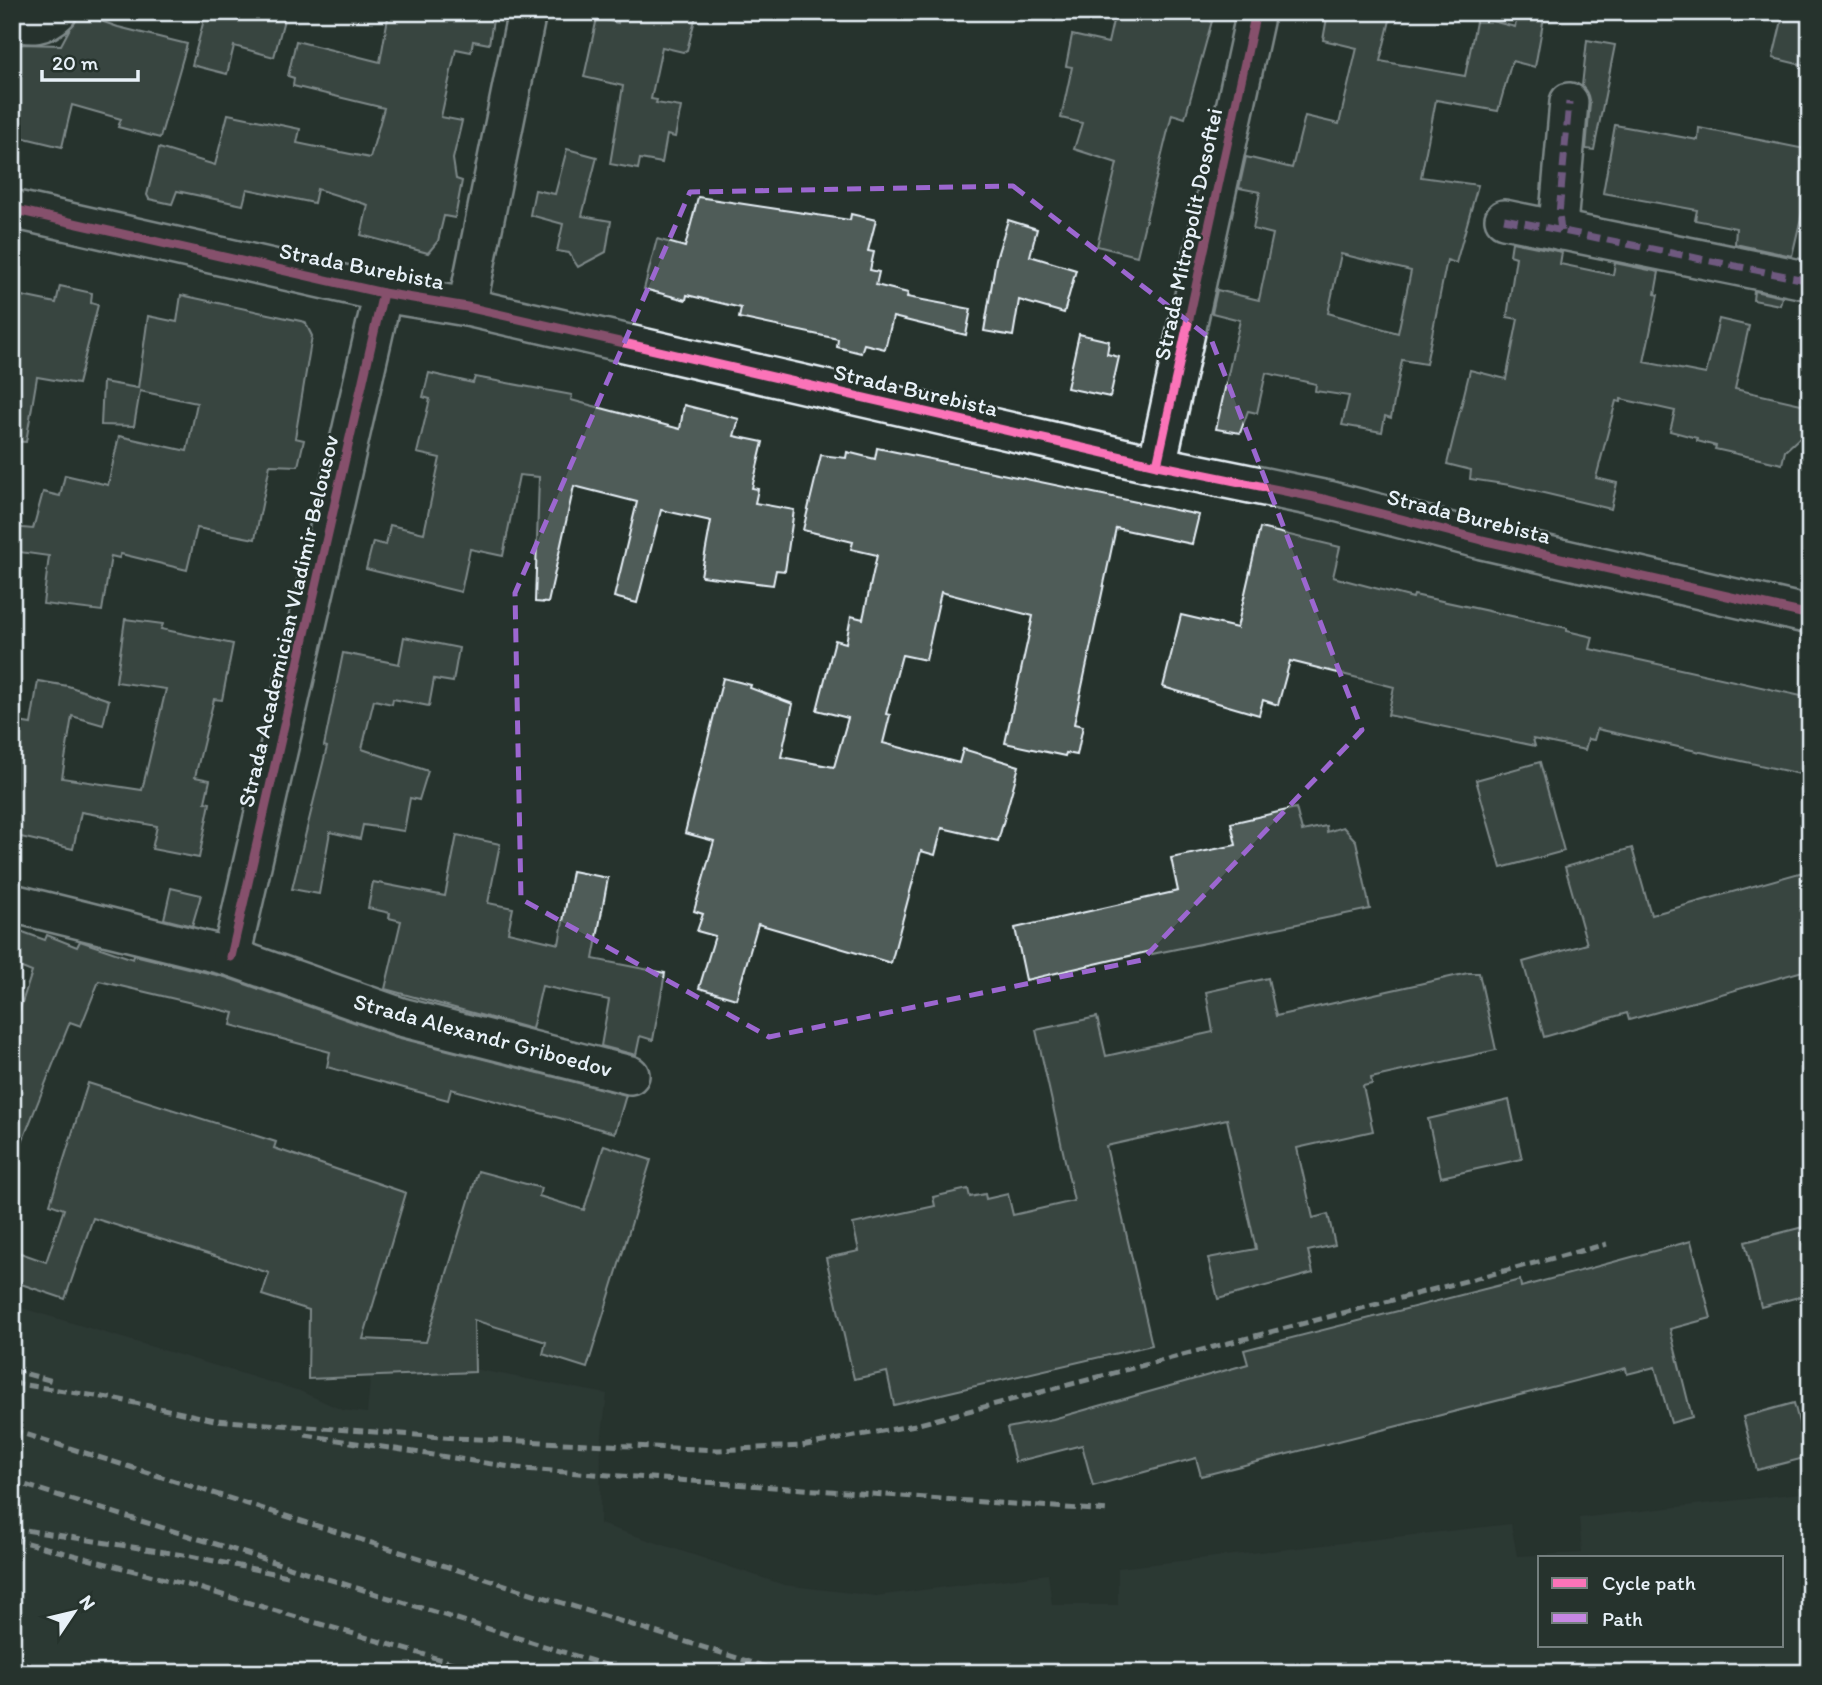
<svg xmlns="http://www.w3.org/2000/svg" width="1822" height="1685" font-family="Itim,sans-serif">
	<rect width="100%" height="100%" fill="#26332d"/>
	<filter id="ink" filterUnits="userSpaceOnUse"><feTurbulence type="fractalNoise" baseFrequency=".0143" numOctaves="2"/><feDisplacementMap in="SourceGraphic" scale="14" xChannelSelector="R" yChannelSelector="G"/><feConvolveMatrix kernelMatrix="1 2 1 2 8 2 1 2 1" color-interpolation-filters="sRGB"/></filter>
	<g filter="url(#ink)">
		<path fill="#333f3a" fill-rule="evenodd" d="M12 1305 300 1391 342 1410 367 1413 373 1350 607 1394 601 1443 600 1524 784 1585 876 1596 1048 1574 1052 1605H1118V1568L1511 1524 1517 1556 1582 1553 1579 1518 1810 1492V1673H12ZM1540 1557H1782V1645H1540Z"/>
		<g fill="#505c59" stroke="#e8f1f8" stroke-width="2" fill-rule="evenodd">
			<path d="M206 12H286L274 57 234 46 227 74 192 65Z"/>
			<path d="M389 12H472L471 16 493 20 489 44 473 41 471 52 456 49 441 117 462 121 453 159 456 179 462 181 455 218 444 216 438 241 428 253 361 235 368 205 317 189 314 203 247 189 243 205 177 191 172 204 149 199 147 195 159 148 215 165 228 114 300 129 297 143 370 158 384 108 293 86 294 78 288 76 296 41 380 62Z"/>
			<path d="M620 12H697L687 50 683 52 662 47 651 99 657 100 656 103 681 107 675 137 667 135 662 163 640 159 638 169 610 164 623 86 584 77 597 18 618 23Z"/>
			<path d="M1115 12H1198L1196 17 1212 21 1185 118 1172 114 1137 256 1097 246 1117 163 1074 149 1082 123 1061 118 1072 67 1066 66 1072 35 1108 43Z"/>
			<path d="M1328 12H1392L1380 61 1465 76 1477 17 1515 27 1518 12H1545L1535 67 1512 61 1498 111 1436 100 1421 177 1478 185 1456 263 1447 260 1426 364 1402 360 1391 418 1385 416 1382 432 1342 425 1349 396 1315 391 1316 384 1266 373 1257 413 1248 411 1240 433 1216 429 1240 320 1212 313 1217 290 1259 300 1273 234 1253 229 1260 192 1239 188 1246 157 1292 168 1305 116 1339 124 1357 48 1323 40ZM1341 254 1411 271 1398 333 1328 313Z"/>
			<path d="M1784 12H1810V67L1773 58Z"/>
			<path d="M78 13 118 27 187 44 160 138 118 127 121 119 72 105 62 147 12 135V69H15L20 44 61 45Z"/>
			<path d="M1587 40 1615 45 1594 150 1586 149 1590 103 1582 86Z"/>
			<path d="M1615 125 1698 140 1699 128 1810 150V206L1804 205 1792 256 1735 244 1736 228 1695 220 1697 210 1603 193Z"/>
			<path d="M567 149 597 157 582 216 611 221 606 252 578 267 569 253 557 251 563 224 530 215 535 190 555 194Z"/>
			<path d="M698 197 850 220 851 214 876 220 868 251 874 252 870 270 879 272 876 285 908 293 907 297 971 309 966 335 893 317 885 349 864 344 861 353 837 347 838 339 739 318 741 308 687 295 686 300 644 289 657 239 685 247Z"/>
			<path d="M1008 220 1037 229 1030 256 1076 270 1064 313 1019 300 1013 336 984 331 996 259Z"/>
			<path d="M1512 242 1562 252 1560 264 1613 275 1615 263 1659 272 1655 294 1658 295 1644 362 1706 374 1719 319 1749 326 1735 389 1810 406V428L1785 451 1782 464 1715 449 1716 446 1697 441V438L1670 431 1675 411 1621 399V402L1616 401 1596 478 1617 483 1611 509 1510 485 1470 479 1471 470 1447 464 1470 370 1506 379 1518 319 1507 317 1516 257 1510 255Z"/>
			<path d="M60 286 92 293 91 303 98 305 78 384 37 377 26 442 12 441V294L56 303Z"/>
			<path d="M1754 291 1782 297 1780 305 1753 300Z"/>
			<path d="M181 295 305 322 312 336 295 438 304 440 298 466 270 465 255 539 197 528 187 570 121 554 119 558 111 556 102 611 43 604 49 556 12 551V527L33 529 43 492 60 496 65 475 108 485 119 436 187 451 197 403 140 391 134 426 101 425 103 382 138 388 148 316 177 322Z"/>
			<path d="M1079 334 1109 341 1107 354 1119 357 1110 397 1067 388Z"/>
			<path d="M429 373 473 383 475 377 572 395 571 400 680 429 684 405 739 419 734 436 763 442 752 488 758 489 755 503 794 510 785 571 776 570 773 585 701 576 711 521 661 510 637 603 614 597 637 502 574 486 548 603 535 602 539 477 519 475 503 556 470 549 461 592 366 569 373 542 386 545 390 525 424 533 440 458 417 453 430 399 423 397Z"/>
			<path d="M877 448 1199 515 1192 544 1116 528 1074 724 1083 726 1077 755 1066 753 1065 756 1005 743 1033 616 941 592 926 660 902 655 886 714 890 715 883 743 959 763 963 749 1019 766 998 841 942 828 935 855 921 851 891 963 758 924 736 999 699 988 715 936 697 931 703 914 694 911 714 841 685 833 723 678 751 685 750 688 793 704 781 757 834 767 848 718 817 710 835 640 846 643 851 616 863 619 877 555 851 549 853 542 803 530 821 455 846 458 847 452 875 459Z"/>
			<path d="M1260 528 1340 547 1333 577 1413 598 1414 595 1567 628V631L1593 637 1590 649 1810 698V728L1800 774 1597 729 1594 740 1588 739 1585 750 1533 739 1535 746 1388 715 1394 687 1290 661 1278 705 1263 700 1259 715 1163 687 1181 615 1237 628Z"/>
			<path d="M125 619 163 624 161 629 233 644 222 700 214 699 195 777 210 780 205 802 210 803 199 858 152 849 157 826 81 812 73 849 12 835V721L31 724 38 681 68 686 109 700 103 725 72 716 62 778 142 790 166 689 116 682Z"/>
			<path d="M404 637 459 648 453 682 434 679 429 706 393 699 392 704 374 700 362 749 428 771 419 800 410 798 404 831 363 825 360 839 330 832 319 894 292 889 327 747 324 746 343 653 399 664Z"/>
			<path d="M1540 762 1564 851 1501 868 1476 780Z"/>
			<path d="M1296 808 1302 831 1326 826 1327 832 1343 827 1356 841 1370 909 1152 954 1151 951 1026 980 1015 928 1178 891 1171 858 1236 845 1231 823Z"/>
			<path d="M457 835 500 844 488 903 513 908 508 932 559 944 572 871 608 878 593 959 665 973 653 1040 640 1036 636 1055 601 1046 609 1000 542 986 532 1029 385 989 401 921 389 918 390 913 368 908 373 882 445 896Z"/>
			<path d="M1632 848 1651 915 1810 870V969L1629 1020 1627 1013 1544 1037 1523 962 1587 944 1565 867Z"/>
			<path d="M171 888 201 895 192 926 164 919Z"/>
			<path d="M20 931 45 940 47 935 77 947 80 941 133 959 134 955 225 977 396 1037 626 1095 615 1133 451 1089 448 1100 327 1067 330 1052 231 1025 234 1013 99 981 81 1026 70 1022 12 1167V1033L32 972 12 964V950Z"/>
			<path d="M1468 973H1479L1496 1050 1371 1078 1372 1084 1363 1086 1373 1131 1297 1148 1313 1218 1328 1214 1335 1245 1308 1251 1313 1273 1218 1299 1208 1258 1256 1249 1227 1119 1106 1146 1152 1345 894 1405 887 1372 854 1379 826 1258 859 1251 853 1224 935 1206 933 1197 968 1189 970 1197 985 1194 986 1199 1008 1194 1013 1215 1074 1201 1036 1030 1097 1017 1106 1056 1213 1032 1206 992 1268 978 1276 1016Z"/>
			<path d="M88 1083 276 1142 274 1148 406 1193 363 1339 426 1342 478 1171 541 1188 539 1196 584 1210 604 1145 651 1160 587 1368 543 1354 546 1342 474 1320 475 1372 308 1379 309 1310 262 1295 269 1273 93 1218 65 1299 12 1281V1250L46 1262 64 1209 50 1204Z"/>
			<path d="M1509 1100 1522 1159 1441 1177 1428 1119Z"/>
			<path d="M1803 1227 1810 1255V1294L1761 1307 1745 1242Z"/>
			<path d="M1691 1241 1711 1318 1670 1329 1692 1417 1671 1423 1655 1367 1627 1374 1626 1368 1201 1476 1196 1458 1093 1486 1082 1445 1015 1462 1007 1428 1053 1419 1248 1364 1244 1350 1520 1280 1521 1287Z"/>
			<path d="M1794 1403 1808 1457 1757 1470 1743 1417Z"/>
		</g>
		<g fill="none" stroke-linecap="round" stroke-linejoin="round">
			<defs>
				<g id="minor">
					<path d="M12 21C31 26 44 26 58 12"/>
					<path d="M12 209 383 293 467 307 1157 465 1328 500 1482 540 1810 615"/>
					<path d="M1504 219 1810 281"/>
					<path d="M1561 231 1559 214 1569 102"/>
					<path d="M467 307 527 12"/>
					<path d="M1157 465 1256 12"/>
					<path d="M12 903 231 957 401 1017 630 1075"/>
					<path d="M231 957 383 293"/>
				</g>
			</defs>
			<use href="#minor" stroke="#e8f1f8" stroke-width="42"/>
			<use href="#minor" stroke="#26332d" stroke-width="37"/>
			<g stroke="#e8f1f8" stroke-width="5" stroke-dasharray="10 5" stroke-linecap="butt">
				<path d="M12 1370 53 1381"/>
				<path d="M12 1383 116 1399 215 1420 455 1438 718 1450 801 1446 915 1425 1607 1244"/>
				<path d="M12 1430 785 1673"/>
				<path d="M305 1435 524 1469 1109 1511"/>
				<path d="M12 1481 631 1673"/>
				<path d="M12 1528 190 1556 288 1576"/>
				<path d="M12 1539 199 1588 486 1673"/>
			</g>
			<g stroke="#c787e3" stroke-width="7" stroke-dasharray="14 7" stroke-linecap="butt">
				<path d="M1504 219 1810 281"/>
				<path d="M1561 231 1559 214 1569 102"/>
			</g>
			<defs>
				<g id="cycleway">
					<path d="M12 209 383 293 467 307 1157 465 1328 500 1482 540 1810 615"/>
					<path d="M1157 465 1256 12"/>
					<path d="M231 957 383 293"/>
				</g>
			</defs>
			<use href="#cycleway" stroke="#26332d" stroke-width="13"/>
			<use href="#cycleway" stroke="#fb73b8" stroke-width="9"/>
		</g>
	</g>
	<path d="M0 0H1822V1685H0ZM1013 186 1211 339 1362 730 1142 960 769 1037 521 899 515 593 690 192Z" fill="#26332d" fill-opacity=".55" fill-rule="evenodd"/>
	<path fill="none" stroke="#9c67d0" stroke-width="5" stroke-dasharray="14 9" stroke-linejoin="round" d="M1013 186 1211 339 1362 730 1142 960 769 1037 521 899 515 593 690 192Z"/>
	<g text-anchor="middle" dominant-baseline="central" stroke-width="5" stroke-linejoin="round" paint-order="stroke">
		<g font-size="23" fill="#e8f1f8" stroke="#26332d">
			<text transform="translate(1188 234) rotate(-78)">Strada Mitropolit Dosoftei</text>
			<text transform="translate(362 266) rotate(11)">Strada Burebista</text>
			<text transform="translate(916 390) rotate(13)">Strada Burebista</text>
			<text transform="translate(1469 516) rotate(14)">Strada Burebista</text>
			<text transform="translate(288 621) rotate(-77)">Strada Academician Vladimir Belousov</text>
			<text transform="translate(483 1035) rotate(15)">Strada Alexandr Griboedov</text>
		</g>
	</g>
	<rect width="1822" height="1685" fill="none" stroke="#26332d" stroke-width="42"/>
	<rect x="21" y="21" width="1780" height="1643" fill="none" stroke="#e8f1f8" stroke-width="2.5" filter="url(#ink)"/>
	<rect x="1538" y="1556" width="245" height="91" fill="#26332d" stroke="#747f7e" stroke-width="2"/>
	<rect x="1552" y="1578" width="35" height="10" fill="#fb73b8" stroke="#747f7e" stroke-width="2"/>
	<text x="1602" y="1590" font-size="21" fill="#e8f1f8">Cycle path</text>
	<rect x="1552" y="1613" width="35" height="10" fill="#c787e3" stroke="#747f7e" stroke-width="2"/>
	<text x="1602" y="1626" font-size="21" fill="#e8f1f8">Path</text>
	<g transform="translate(74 1612) rotate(55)" stroke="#26332d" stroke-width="5" paint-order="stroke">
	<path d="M0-5L12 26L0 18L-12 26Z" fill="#e8f1f8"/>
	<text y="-10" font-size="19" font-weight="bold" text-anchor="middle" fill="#e8f1f8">N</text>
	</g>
	<path d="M42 70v10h96v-10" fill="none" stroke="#e8f1f8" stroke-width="3.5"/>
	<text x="52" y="70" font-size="21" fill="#e8f1f8" stroke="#26332d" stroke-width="5" paint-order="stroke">20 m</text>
</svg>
